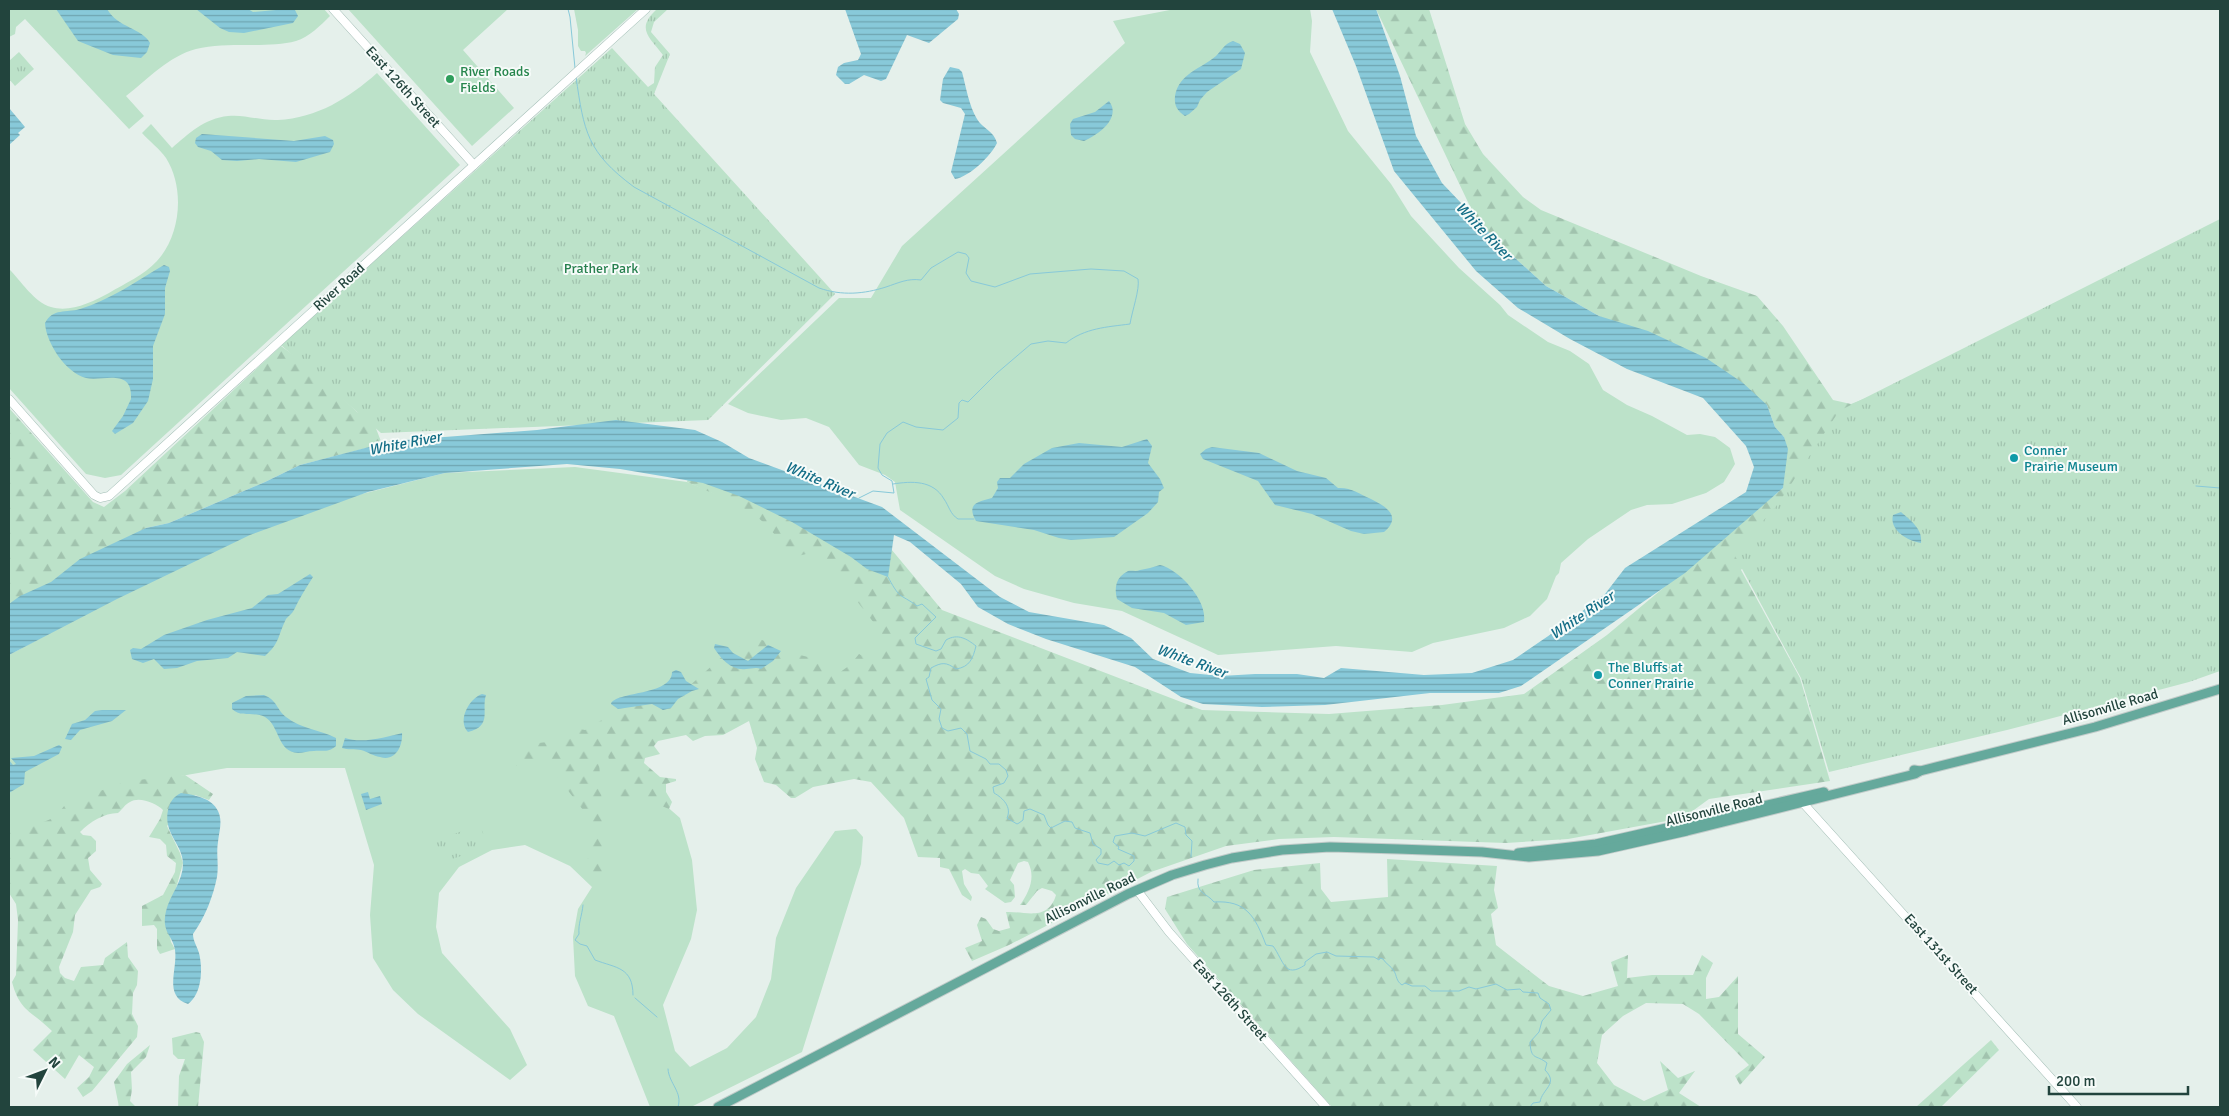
<svg xmlns="http://www.w3.org/2000/svg" width="2229" height="1116" font-family="Signika,sans-serif">
	<defs>
		<pattern id="forest-firs" width="22" height="20" patternUnits="userSpaceOnUse" patternTransform="scale(1.25)"><rect width="22" height="20" fill="#bce2c9"/><path d="M5 1l3.5 6h-7zM16 11l3.5 6h-7z" fill="#a1c3ae"/></pattern>
		<pattern id="park-tufts" width="24" height="20" patternUnits="userSpaceOnUse" patternTransform="scale(1.25)"><rect width="24" height="20" fill="#bce2c9"/><path d="M3 7l-1-3M5 7V3M7 7l1-3M15 17l-1-3M17 17v-4M19 17l1-3" fill="none" stroke="#a1c3ae"/></pattern>
		<pattern id="water-rules" width="6" height="5" patternUnits="userSpaceOnUse" patternTransform="scale(1.25)"><rect width="6" height="5" fill="#88c9d9"/><path d="M0 2.5h6" fill="none" stroke="#6fa5b1"/></pattern>
	</defs>
	<rect width="100%" height="100%" fill="#e5f0eb"/>
	<g fill="#bce2c9">
		<path d="M9 9H324L330 16C321 25 309 37 296 41 267 49 228 41 196 49 169 56 148 79 126 96L144 116 129 129 25 19 16 27 15 34 9 37Z"/>
		<path d="M348 9H508L463 50 514 108 472 146Z"/>
		<path d="M574 9H638L585 56 586 53 585 51H581L578 46V30Z"/>
		<path d="M1175 9H1310L1312 21 1310 52 1348 131 1391 184 1411 216 1459 268 1500 305 1508 315 1548 342 1570 351 1589 364 1603 390 1627 405 1652 416 1687 435 1700 434 1715 437 1730 448 1735 464 1724 482 1706 493 1672 504 1647 505 1631 510 1588 539 1561 563 1559 573 1556 576 1547 599 1530 616 1504 628 1433 643 1412 652 1336 646 1218 655 1122 611 1074 603 1024 589 995 576 900 510 895 482 885 475 859 465 829 427 806 418 781 420 748 413 728 404 839 298H871L902 246 1125 43 1113 21Z"/>
		<path d="M377 73 460 165 121 475 105 478 86 474 9 388V269C21 281 34 302 51 307 70 313 92 302 109 293 124 284 144 275 157 261 181 235 185 188 166 158 160 149 149 141 142 133L151 124 172 148C188 134 205 118 228 116 244 114 261 121 278 120 317 118 349 98 377 73Z"/>
		<path d="M575 467 687 482 764 514 844 563 902 655 633 743 648 790 680 818 692 860 697 910 691 939 663 1005 675 1051 690 1067 727 1048 756 1017 771 979 776 938 796 888 835 831 856 829 863 837 861 864 802 1052 691 1107H650L614 1016 588 1006 575 976 573 937 578 909 592 887 570 866 525 845 492 850 459 867 439 893 436 927 442 953 510 1029 527 1065 510 1080 418 1014 393 990 373 958 370 915 374 865 345 768H227L129 785 54 821 9 832V655L108 602 257 531 350 497 445 473Z"/>
	</g>
	<g fill="url(#forest-firs)">
		<path d="M1376 9H1429L1465 124 1483 154 1523 197 1541 210 1701 276 1757 296 1783 326 1833 400 1851 404 1994 346 1786 512 1741 570 1800 678 1830 781 1709 799 1683 818 1568 839 1506 843 1334 837 1279 839 1226 846 1151 872 1009 945 972 961 965 948 982 941 977 925 981 917 986 919 993 929 999 931 1010 928 1006 912C1025 911 1048 922 1056 895L1052 891 1042 888 1037 891 1026 905H1020C1029 892 1036 878 1028 862L1024 861 1018 863 1010 880 1014 885 1015 897 1011 902 1005 903 985 889 988 886 979 874 971 873 965 869 962 871 964 884 972 897 971 901 962 895 949 869 940 867V858L918 857 904 818 871 782 854 779 813 787 795 798H791L776 785 764 782 755 759 757 748 749 721 723 735 705 736 693 741 686 735 658 741 654 746 660 754 645 758 644 763 660 777 676 779V781L666 784V792L672 802 669 809 640 797 636 804 621 810 616 775 611 770 607 750 603 747 596 751V758L599 762 602 802V885L575 863 593 857 590 819 542 757 543 752 538 759 516 766 529 744 557 741 569 727 585 730 617 711 663 694 686 689 725 654 751 641 762 640 784 647 796 654 812 658 830 671 839 673 850 665 859 654 865 657 881 658 888 647 881 632 818 551 794 557C784 545 774 533 763 522 742 503 712 494 687 482L690 471 886 543 942 610 1202 710 1329 714 1442 705 1524 694 1607 635 1783 488 1784 437 1775 427 1767 405 1599 316 1546 286 1504 248 1476 219Z"/>
		<path d="M281 346 310 367 357 412 372 418 382 444 300 465 265 482 169 523 146 528 43 588 9 605V408L93 502 104 507 125 491Z"/>
		<path d="M185 775 213 794 209 800 195 795 167 826 180 853 183 863 175 892 166 911 171 942 175 949 160 954 157 949V929L154 925 142 926V906L163 895 175 872 176 863 167 856 166 845 160 839 149 837 160 819 163 810C156 803 139 796 130 802 125 804 122 810 118 813 104 813 90 822 80 832L83 835 91 836 96 841V851L88 858 90 870 102 884 100 887 91 890 75 915 73 932 59 967 60 973 65 978 74 981 81 967 103 965 105 958 127 942 128 957 138 971 137 985 133 993 132 1014 138 1026 137 1037 92 1091 83 1097 77 1088 89 1077 94 1067 79 1055 65 1079 33 1050 52 1031C32 1011 20 1012 12 982L16 975 18 920 16 904 9 893V825C24 825 47 825 58 814 62 809 63 806 69 802L128 781Z"/>
		<path d="M1387 859 1497 866 1494 890 1498 908 1491 914 1496 945 1549 986 1583 996 1618 986 1611 962 1628 955 1627 978 1652 975H1693L1702 955 1713 963 1706 978V999L1719 997 1738 976V1034L1765 1057 1740 1085 1735 1076 1749 1065 1699 1014 1683 1004 1646 1003 1623 1016 1602 1035 1597 1063 1614 1085 1644 1101 1668 1090 1660 1061 1678 1078 1695 1071 1679 1093 1701 1107H1332L1187 944 1165 909 1167 897 1254 870 1320 863 1321 889 1331 902 1388 897Z"/>
		<path d="M196 1032 200 1033 204 1042 198 1107H178L179 1076 185 1059H178L173 1054 172 1038Z"/>
		<path d="M1991 1040 1999 1050 1941 1107H1916Z"/>
		<path d="M150 1045 146 1057 131 1072 132 1090 130 1101 136 1107H119L114 1082 127 1064Z"/>
	</g>
	<g fill="url(#park-tufts)">
		<path d="M657 9H668L654 22 651 32 670 54 654 94 835 294 708 420 381 433 281 345 612 48 648 87 654 83 655 67 663 55C648 36 636 28 657 9Z"/>
		<path d="M19 52 34 69 15 86 9 79V61Z"/>
		<path d="M2220 219V671L2189 682 2007 730 1829 772 1801 678 1734 554 1778 504 1839 411Z"/>
		<path d="M480 825 488 847 440 863 433 841Z"/>
	</g>
	<g fill="url(#water-rules)">
		<path d="M56 9H107C118 28 142 28 150 43L147 52 141 58 113 55 78 41Z"/>
		<path d="M196 9H248L253 12 287 9 295 10 298 16 293 23 244 33 229 32 220 28Z"/>
		<path d="M845 9H956L959 14 958 19 929 43 907 35 886 79 881 81 864 75 849 84H845L836 75 838 67 844 63 858 60 861 54Z"/>
		<path d="M1332 9H1376L1400 76 1416 136 1442 183 1504 248 1546 286 1599 316 1648 331 1706 358 1743 383 1767 405 1775 427 1784 437 1788 449 1783 488 1685 573 1521 686 1499 693H1430L1325 705 1262 707 1203 704 1181 697 1135 667 1046 639 1008 624 978 607 961 584 910 542 894 535 888 577 867 569 851 557 792 522 739 496 703 483 620 469 567 464 445 473 368 492 250 535 117 599 9 655V604L20 596 51 582 80 559 146 528 169 523 265 482 300 465 392 441 537 430 616 420 695 430 722 442 749 458 882 507 1000 597 1029 612 1104 625 1131 638 1153 659 1190 673 1221 676 1255 674H1297L1324 678 1341 668 1424 675 1472 673 1513 660 1560 628 1605 594 1625 568 1746 492 1754 467 1746 446 1703 398 1627 369 1570 339 1518 308 1476 271 1394 171 1356 66Z"/>
		<path d="M1233 41 1240 44 1245 53 1241 69 1207 92 1200 100 1197 107 1189 114 1185 116C1177 111 1174 105 1175 96 1179 73 1201 69 1216 56 1222 50 1224 44 1233 41Z"/>
		<path d="M950 67 959 69 962 72C966 87 969 106 977 119 983 129 994 131 997 143 991 156 969 177 955 179L951 172 965 114 961 108 943 103 940 100 943 79Z"/>
		<path d="M1109 101C1122 118 1098 135 1084 141L1075 139 1071 135 1070 124 1073 119 1095 112Z"/>
		<path d="M9 108 25 127 18 133 20 135 9 145Z"/>
		<path d="M202 134 294 141 325 136 333 140 334 144 330 152 296 162 259 159 237 161 222 160 211 151 198 147 195 143 196 138Z"/>
		<path d="M164 265 169 267 170 271 165 288V314L153 346V379L148 401 133 423 115 434 112 431 123 416 131 399C133 367 102 382 86 378 66 373 46 343 45 323 53 308 66 313 80 309 110 300 137 281 164 265Z"/>
		<path d="M1147 439 1152 446 1148 463 1160 479 1164 488 1159 492 1158 502 1148 513 1114 537 1071 540 1059 538 1034 530 976 521C966 503 978 502 992 498L998 488 997 482 1000 478H1010L1024 464 1052 448 1079 443 1122 447Z"/>
		<path d="M1212 447 1259 453 1297 471 1326 478 1338 488C1350 487 1360 494 1371 499 1385 506 1403 516 1384 532L1364 534 1351 531 1312 514 1275 505 1258 481 1203 459 1200 454 1206 449Z"/>
		<path d="M1901 512C1911 521 1923 529 1921 543 1908 541 1889 530 1893 515Z"/>
		<path d="M1160 565C1179 569 1208 601 1204 622L1186 625 1164 613 1132 608 1117 599C1114 587 1116 577 1128 571 1132 570 1136 572 1140 570 1147 569 1153 567 1160 565Z"/>
		<path d="M310 574 313 577C306 588 299 599 294 610 292 614 288 616 286 619 278 635 280 643 265 656L237 652 228 658 197 661 177 668 164 669 154 659 143 663 132 659 130 650 133 648 141 649 164 635 207 620 252 608 268 595 278 594Z"/>
		<path d="M715 644 728 647 733 653 748 661 768 645 781 651 773 661 761 669C755 667 752 669 746 669 732 671 721 659 714 648Z"/>
		<path d="M676 670 681 672 686 681 699 689 692 691 678 699 671 708 663 710 652 704 618 709 611 704C615 691 672 696 672 672Z"/>
		<path d="M482 694 486 695C481 710 493 726 468 732 457 720 469 699 482 694Z"/>
		<path d="M264 695C278 701 276 709 286 717 301 729 321 730 336 738V746C328 753 323 750 314 751 308 751 303 753 298 753 277 752 280 726 265 717 254 711 241 718 232 709V703L246 696Z"/>
		<path d="M102 710H126L112 721 80 730 71 740 65 739 72 724 85 720 95 711Z"/>
		<path d="M402 733C403 745 396 762 380 757 373 756 368 752 361 750 355 749 347 750 342 748L345 738C362 744 387 737 402 733Z"/>
		<path d="M59 745 62 747 59 754 25 772 24 784 9 793V760L13 765 16 764 11 758 34 756Z"/>
		<path d="M368 792 370 799 380 796 382 804 366 810 361 794Z"/>
		<path d="M181 793C195 795 212 798 218 811 223 821 219 832 218 842 216 853 219 865 217 877 213 897 205 917 193 934 193 941 197 946 199 953 203 969 202 994 188 1004 163 996 178 969 175 950 173 935 161 933 166 911 170 895 183 881 183 864 183 844 163 834 168 810 170 802 173 797 181 793Z"/>
	</g>
	<g fill="none" stroke-linecap="round" stroke-linejoin="round">
		<g stroke="#88c9d9" stroke-width="1">
			<path d="M568 9 570 17 575 68"/>
			<path d="M576 77C584 132 587 152 634 187L819 288C842 296 864 294 886 287 898 283 908 278 921 280L931 268 958 252 966 254 969 258 966 273 971 281 995 287 1030 274 1091 269 1124 271 1138 279C1140 289 1132 311 1130 324 1107 327 1085 328 1066 343L1048 341 1031 344 997 373 968 402 962 400 959 403 958 418 943 430 916 427 903 422 887 433 880 444 878 468 882 475 892 481 894 493 873 491 859 498"/>
			<path d="M893 484C912 481 933 480 944 499 949 506 950 514 958 519H974"/>
			<path d="M2196 486 2220 488"/>
			<path d="M888 577C892 584 896 593 903 597 908 600 912 602 917 606L922 604 936 617 915 638 916 644 936 651 941 649 946 640C958 633 967 639 976 646 973 658 970 667 956 669 946 662 942 662 931 668L929 677 926 679 932 700 941 709 939 719 942 728 948 731 961 728 967 734 970 751 986 759 990 764H999L1006 770 1008 776 1004 783 993 787 994 793C1003 798 1012 807 1007 818L1017 824 1019 823 1023 820 1024 811 1030 809 1044 815 1048 825 1051 828 1065 821 1072 822 1075 828 1090 833 1093 844 1101 849V854L1096 860 1098 863 1108 865 1114 861 1119 865 1124 863 1129 866 1134 861V856L1118 849 1119 847 1113 842 1115 836 1132 833 1145 836 1176 823 1185 827 1186 835 1192 841 1191 857"/>
			<path d="M1198 879C1196 894 1207 893 1214 902 1246 900 1255 916 1266 945L1273 946C1284 961 1284 979 1305 965V962L1316 954 1327 952 1336 956 1374 957 1379 960 1380 958 1383 959C1385 963 1391 966 1394 971 1397 976 1396 981 1402 985L1405 983 1412 986H1425L1431 991H1459L1469 987 1476 989 1496 984 1507 990 1520 989 1523 992 1538 993 1540 998 1549 1004 1551 1010 1542 1021 1539 1032 1530 1042C1531 1061 1536 1054 1547 1063L1545 1070C1559 1084 1542 1089 1540 1102L1533 1103 1530 1107"/>
			<path d="M583 905C582 916 578 924 579 934L575 940 580 944 587 946 595 960C616 968 633 967 633 995"/>
			<path d="M635 998 657 1017"/>
			<path d="M668 1069C669 1084 683 1092 678 1107"/>
		</g>
		<defs>
			<g id="secondary">
				<path d="M333 9 474 165"/>
				<path d="M9 399 94 495 100 498 109 496 646 9"/>
				<path d="M1803 803 2077 1107"/>
				<path d="M1137 890 1169 932 1326 1107"/>
			</g>
			<g id="primary">
				<path d="M1914 770 1920 771 2095 727 2220 689"/>
				<path d="M1518 853 1596 844 1824 792"/>
				<path d="M718 1107 1128 894 1172 875 1205 865 1232 858 1282 850 1330 847 1398 849 1482 852 1529 857 1598 851 1687 831 1915 774 1920 771"/>
			</g>
		</defs>
		<use href="#secondary" stroke="#a2bdb5" stroke-width="9"/>
		<use href="#primary" stroke="#c1cbc9" stroke-width="11"/>
		<use href="#secondary" stroke="#fff" stroke-width="8"/>
		<use href="#primary" stroke="#65a99c" stroke-width="9"/>
	</g>
	<circle fill="#2e9e5b" stroke="#f6fbf9" stroke-width="2" cx="450" cy="79" r="5"/>
	<g fill="#0f9aa8" stroke="#f6fbf9" stroke-width="2">
		<circle cx="2014" cy="458" r="5"/>
		<circle cx="1598" cy="675" r="5"/>
	</g>
	<g text-anchor="middle" dominant-baseline="central" stroke-width="4" stroke-linejoin="round" paint-order="stroke">
		<g font-size="14" fill="#27864d" stroke="#f6fbf9" text-anchor="start">
			<text x="460" y="71">River Roads<tspan x="460" dy="16">Fields</tspan></text>
		</g>
		<g font-size="14" fill="#22443d" stroke="#f6fbf9">
			<text transform="translate(403 87) rotate(48)">East 126th Street</text>
			<text transform="translate(339 287) rotate(-42)">River Road</text>
			<text transform="translate(2110 707) rotate(-16)">Allisonville Road</text>
			<text transform="translate(1714 810) rotate(-14)">Allisonville Road</text>
			<text transform="translate(1090 898) rotate(-26)">Allisonville Road</text>
			<text transform="translate(1941 954) rotate(48)">East 131st Street</text>
			<text transform="translate(1230 1000) rotate(48)">East 126th Street</text>
		</g>
		<g font-size="14" fill="#27804e" stroke="#f6fbf9">
			<text x="601" y="268">Prather Park</text>
		</g>
		<g font-size="14" fill="#0d838f" stroke="#f6fbf9" text-anchor="start">
			<text x="2024" y="450">Conner<tspan x="2024" dy="16">Prairie Museum</tspan></text>
			<text x="1608" y="667">The Bluffs at<tspan x="1608" dy="16">Conner Prairie</tspan></text>
		</g>
		<g font-size="15" font-style="italic" fill="#146e87" stroke="#f6fbf9">
			<text transform="translate(1484 231) rotate(46)">White River</text>
			<text transform="translate(405 443) rotate(-11)">White River</text>
			<text transform="translate(820 480) rotate(23)">White River</text>
			<text transform="translate(1582 615) rotate(-34)">White River</text>
			<text transform="translate(1192 661) rotate(20)">White River</text>
		</g>
	</g>
	<rect width="2229" height="1116" fill="none" stroke="#22443d" stroke-width="20"/>
	<g transform="translate(45 1071) rotate(48)" stroke="#f6fbf9" stroke-width="4" paint-order="stroke">
	<path d="M0-4L9 19L0 12L-9 19Z" fill="#22443d"/>
	<text y="-8" font-size="14" font-weight="bold" text-anchor="middle" fill="#22443d">N</text>
	</g>
	<path d="M2049 1086v8h139v-8" fill="none" stroke="#22443d" stroke-width="2.5"/>
	<text x="2056" y="1086" font-size="15" fill="#22443d" stroke="#f6fbf9" stroke-width="4" paint-order="stroke">200 m</text>
</svg>
